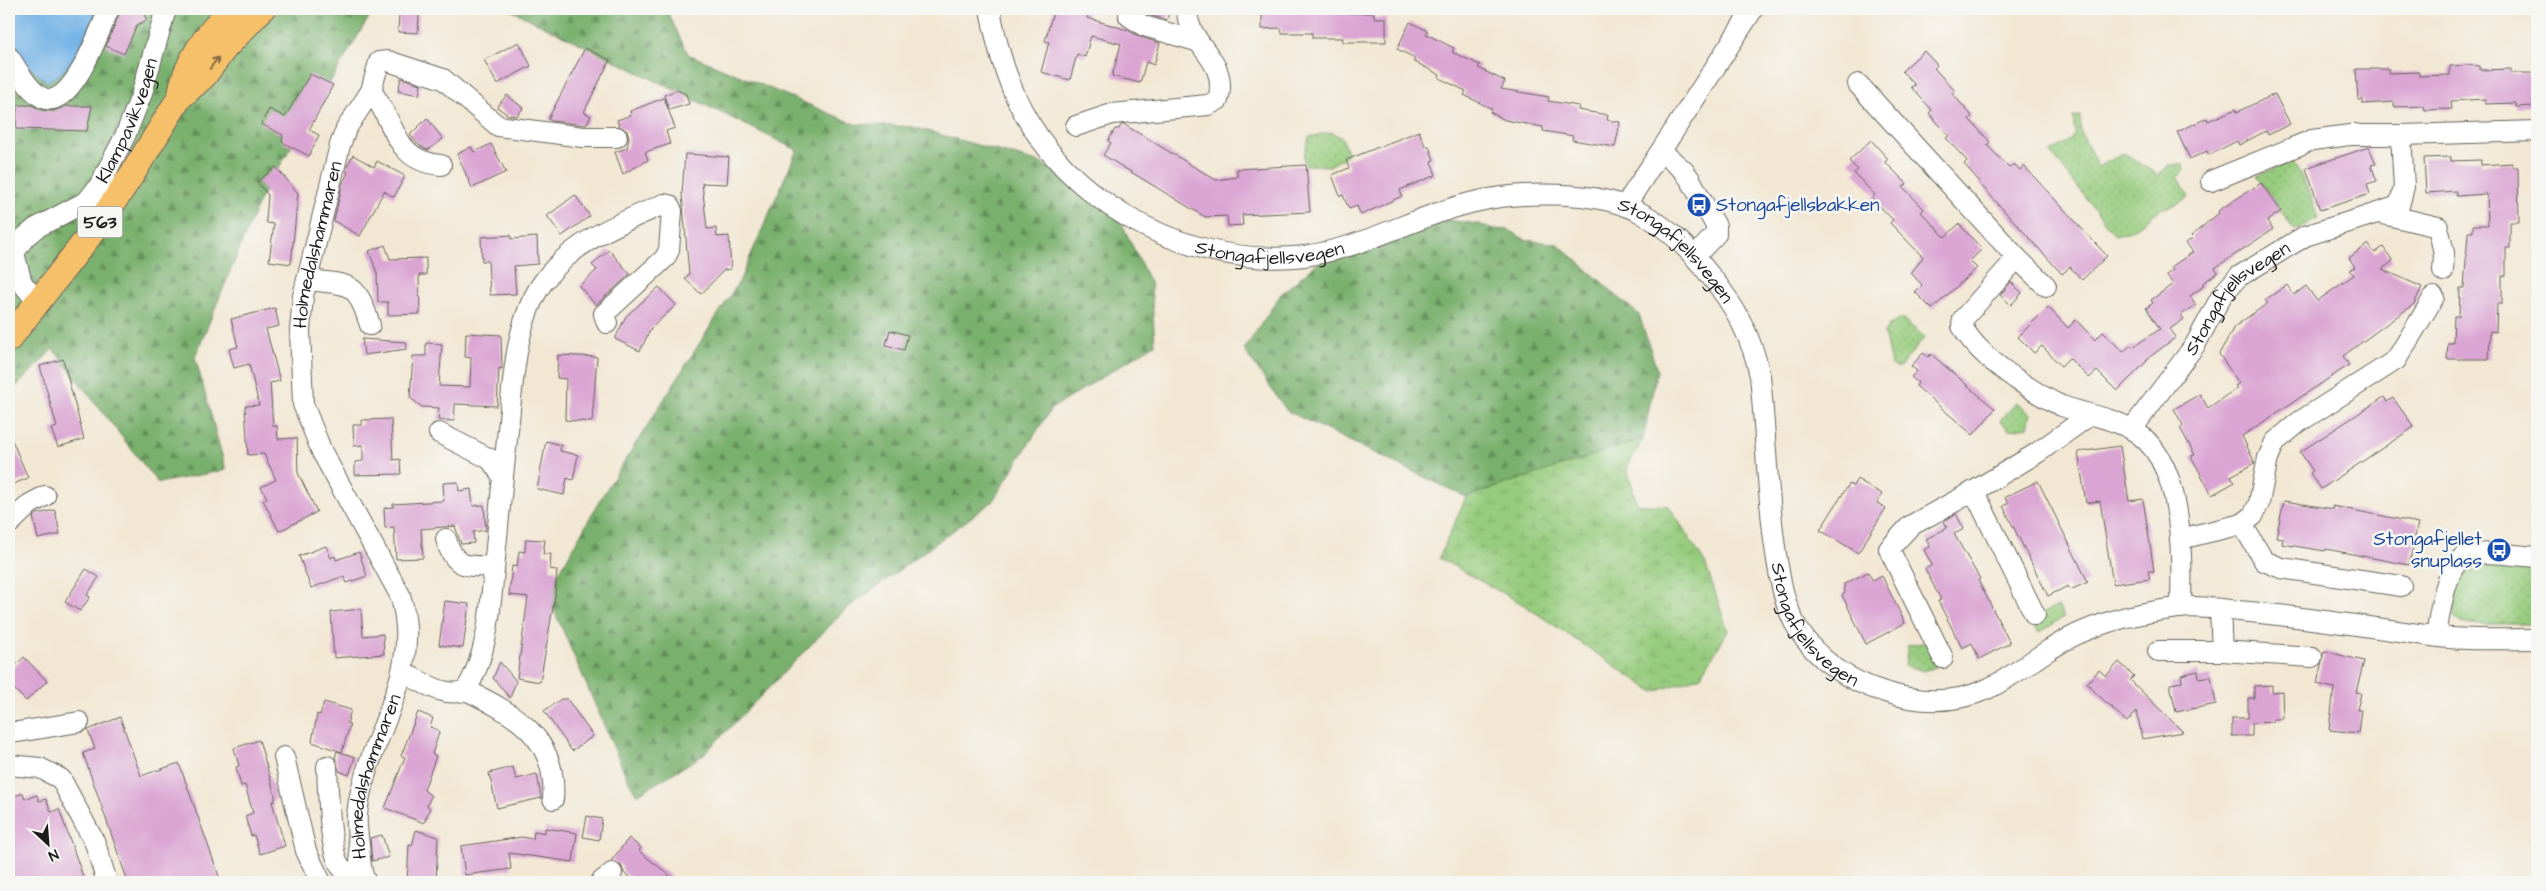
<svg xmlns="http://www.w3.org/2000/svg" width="2546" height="891" font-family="'Architects Daughter',sans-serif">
	<defs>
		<pattern id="grass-dots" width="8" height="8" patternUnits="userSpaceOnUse" patternTransform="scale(1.25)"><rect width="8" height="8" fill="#97cc7e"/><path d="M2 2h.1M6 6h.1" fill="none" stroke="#82af6c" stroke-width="1.8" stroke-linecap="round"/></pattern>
		<pattern id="forest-firs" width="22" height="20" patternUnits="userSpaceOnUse" patternTransform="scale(1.25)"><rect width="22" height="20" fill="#79b06d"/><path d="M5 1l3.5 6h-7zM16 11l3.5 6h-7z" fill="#628e59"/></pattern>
		<pattern id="wetland-marsh" width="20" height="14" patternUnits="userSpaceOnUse" patternTransform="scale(1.25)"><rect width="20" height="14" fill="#97cc7e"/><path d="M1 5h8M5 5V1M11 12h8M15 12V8" fill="none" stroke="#82af6c"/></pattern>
	</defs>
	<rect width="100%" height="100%" fill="#f6f6f2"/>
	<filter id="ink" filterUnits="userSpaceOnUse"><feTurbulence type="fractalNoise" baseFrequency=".02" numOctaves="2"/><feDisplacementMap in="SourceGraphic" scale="10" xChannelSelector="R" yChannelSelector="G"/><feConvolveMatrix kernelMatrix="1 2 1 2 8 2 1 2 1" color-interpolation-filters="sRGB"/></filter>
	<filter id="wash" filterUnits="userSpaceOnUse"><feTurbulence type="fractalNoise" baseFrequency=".0096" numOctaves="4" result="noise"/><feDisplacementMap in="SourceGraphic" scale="20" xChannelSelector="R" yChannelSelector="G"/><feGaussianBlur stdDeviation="1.12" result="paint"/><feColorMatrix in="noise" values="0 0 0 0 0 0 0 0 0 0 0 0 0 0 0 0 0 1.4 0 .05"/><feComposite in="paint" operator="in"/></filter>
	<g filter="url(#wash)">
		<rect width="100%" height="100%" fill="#f2e7d3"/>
		<g fill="url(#grass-dots)" stroke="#5a744d">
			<path d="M2081 116 2080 130 2098 167 2124 153 2158 175 2169 165H2184L2185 170 2177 178 2188 193V197L2177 204 2161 209 2131 231 2115 235 2050 152 2068 142 2075 134 2073 117Z"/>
			<path d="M1331 132 1342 138 1348 155 1330 166 1306 165 1303 157 1309 137Z"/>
			<path d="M2293 161 2308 189 2318 219 2294 230 2257 176Z"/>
			<path d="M1901 318 1925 337 1898 369 1891 364 1884 333 1888 326Z"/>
			<path d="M2016 403 2031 414 2028 427 2009 430 2000 421Z"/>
			<path d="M2477 564 2537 568V624H2461L2454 617C2454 591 2450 575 2477 564Z"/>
			<path d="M2058 606 2064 617 2039 633 2030 619Z"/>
			<path d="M1929 642 1936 667 1923 671 1905 665 1908 645Z"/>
		</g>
		<g fill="url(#forest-firs)" stroke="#4a6644">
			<path d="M97 9H374L260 199 195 357 226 470 158 483 53 349 9 394V51L76 56Z"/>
			<path d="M509 9H666L688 54 855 124 913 127 1041 163 1114 207 1151 285 1155 344 1051 409 992 502 846 609 703 755 637 795 627 778 547 594 601 498 740 280 797 150Z"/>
			<path d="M1448 220 1478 224 1493 229 1508 230 1526 240 1558 244 1639 315 1657 370 1643 439 1466 497 1287 411 1244 350 1281 294 1336 247Z"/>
		</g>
		<path fill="url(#wetland-marsh)" stroke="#5a744d" d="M1643 439 1627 468 1637 504 1669 506 1705 563 1728 631 1701 676 1654 692 1524 605 1439 558 1466 497Z"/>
		<path fill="#73b3e6" stroke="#486881" d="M9 9H97C86 35 75 70 47 82L9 51Z"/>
		<g id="blocks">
			<g fill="#daa4d3">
				<path d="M121 9H141L147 20 137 25 124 54 106 46Z"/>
				<path d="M1054 9H1085L1084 12 1089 13 1087 18 1128 30 1140 37 1160 43 1154 65 1146 62 1140 83 1112 76 1121 44 1091 36 1085 57 1077 54 1070 80 1041 72 1049 42 1045 41Z"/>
				<path d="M1144 9H1170L1167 20 1149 15 1143 11Z"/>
				<path d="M1262 9H1343V13H1374V18H1386V42H1342L1343 38H1312V33H1282L1281 28 1262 29Z"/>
				<path d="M399 14 419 15 418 33 398 32Z"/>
				<path d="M1410 22 1428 31 1426 34 1454 48 1452 52 1480 65 1478 68 1505 81 1501 89 1549 97 1548 101 1579 106 1578 110 1608 115 1607 120 1620 122 1615 147 1572 140 1573 136 1543 131V127L1505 120 1490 112 1492 109 1464 95 1466 91 1439 78 1440 75 1413 61 1415 58 1397 49Z"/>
				<path d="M519 42 531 66 497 84 484 60Z"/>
				<path d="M585 48 610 60 584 112 591 116 586 125 552 121 548 119Z"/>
				<path d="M1924 51 1937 65 1934 68 1955 91 1952 93 1972 116 1969 119 1990 142 1987 145 2009 168 2014 164 2020 170 2024 166 2107 256 2082 280 2070 267 2062 274 1979 183 1980 182 1964 164 1967 161 1946 138 1949 136 1929 113 1932 110 1911 87 1915 85 1902 71Z"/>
				<path d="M2468 65 2480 66V70L2511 69V73H2537V106L2516 107V103L2485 104V99L2451 101 2452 109 2425 110 2424 106 2394 107V102L2363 104V100H2358L2356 69H2389V73L2419 72V76L2450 75V66Z"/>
				<path d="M310 74 333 85 309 130 319 135 309 156 282 142 283 135 261 124 269 109 285 117Z"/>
				<path d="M401 78 421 84 419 95 398 91Z"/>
				<path d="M677 90 686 94 689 104 669 110 664 95Z"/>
				<path d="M2275 94 2290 124 2268 135 2266 131 2239 145 2237 141 2209 155 2207 151 2190 159 2177 132 2207 118 2208 121 2236 109 2237 112Z"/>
				<path d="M507 95 523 108 517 116 508 115 497 107Z"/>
				<path d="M664 98 675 128 666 131 670 144 645 152 648 160 623 174 615 152 627 148 629 137 627 131 619 126 617 120 631 115 630 111Z"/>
				<path d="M17 105H32L42 110 53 111 65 106H92L87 131 16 129Z"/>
				<path d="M427 118 443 139 428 150 420 146 410 135Z"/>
				<path d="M1121 125H1125L1216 180 1237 177V169L1306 165 1310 212 1242 215 1243 225 1228 226 1227 216 1205 217 1103 155 1111 143 1108 141 1115 129H1119Z"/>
				<path d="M1419 131 1425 146H1429L1434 160 1431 161 1436 175 1400 190 1402 196 1361 215 1357 206 1349 209 1343 195 1340 196 1332 175 1349 168 1346 160Z"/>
				<path d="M1871 140 1888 159 1885 162 1907 184 1903 187 1924 209 1921 212 1945 237 1959 224 1982 249 1970 261 1977 268 1932 309 1915 292 1922 285 1911 273 1923 257 1890 223 1893 220 1872 198 1875 195 1854 173 1858 170 1849 161Z"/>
				<path d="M491 144 506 172 472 188 457 154 471 147 474 152Z"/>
				<path d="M2369 147 2376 164 2371 165 2377 181 2367 184 2370 194 2320 210 2306 168Z"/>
				<path d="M685 154 729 157 727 184 702 183 707 229 716 228 717 237 729 236 731 269 724 270 701 294 685 279 689 274 682 194Z"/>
				<path d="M353 155 374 167 377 161 405 176 394 197 384 191 360 236 334 221 342 185 348 172 346 171 347 166Z"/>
				<path d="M2451 157V161L2481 160V165L2512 163V167H2518L2519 222H2510V248H2506V276H2502V304H2497L2496 332 2490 331 2489 359H2447L2448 343H2453L2454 316H2459L2460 288H2464L2468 232H2473V225H2488L2487 194 2456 196V191L2426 193 2424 158Z"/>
				<path d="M276 167 298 193 291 264 269 261 274 224 267 223 266 220 268 195 257 182Z"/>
				<path d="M2261 183 2281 211 2267 221 2273 229 2215 268 2218 272 2202 284 2204 286 2190 296 2196 305 2181 315 2184 319 2170 329 2176 337 2146 360 2147 361 2117 391 2097 371 2089 378 2069 358 2061 366 2042 346 2034 353 2018 337 2048 307 2068 328 2076 320 2095 340 2103 332 2123 352 2131 345 2133 347 2160 329 2146 308 2153 303 2151 300 2173 284 2166 275 2173 270 2171 267 2193 252 2186 243 2193 238 2191 236 2219 213 2218 211Z"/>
				<path d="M575 195 590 216 562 236 547 216Z"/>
				<path d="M511 235V239L537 237 538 264 514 266 516 294 490 295 488 261H482L481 237Z"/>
				<path d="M2368 244 2375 253 2383 247 2393 261 2382 269 2422 287 2414 304 2343 356 2349 365 2242 436 2255 463 2231 476 2235 482 2212 495 2191 456 2195 455 2180 428 2183 425 2174 409 2200 394 2208 408 2237 388 2235 386 2239 383 2219 354 2234 327 2268 303 2265 300 2287 285 2294 295 2306 286 2317 301 2354 275 2350 270 2355 267 2349 258Z"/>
				<path d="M385 245 390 259 426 258V275H419L420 314 388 315V302H378L377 273 369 251Z"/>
				<path d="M609 250 630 274 596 305 579 286 597 270 592 265Z"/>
				<path d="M2011 282 2022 293 2011 305 2000 295Z"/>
				<path d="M659 287 676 305 651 328 640 351 615 339 626 316Z"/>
				<path d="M275 308 279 326 266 329 280 381 270 383 273 426H277L278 439 297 438 298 473 317 512 279 531 263 500 267 498 261 487 276 480 264 454 248 455 245 406 259 405 249 364 234 368 229 349 238 347 231 319Z"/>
				<path d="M890 330 908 335 904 350 886 345Z"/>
				<path d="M466 333 501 335 502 369 499 368 497 406 455 404 454 421 438 420 439 408 422 407 410 398 413 356H426V343L442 344 439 386 470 387 471 358 465 357Z"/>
				<path d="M362 339 406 342 407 349 364 355Z"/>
				<path d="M1923 353 1928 357 1931 354 1995 409 1973 435 1916 386 1918 383 1911 377 1917 371 1911 366Z"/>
				<path d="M558 355 597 357 592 422 565 420 566 379 557 378Z"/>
				<path d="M63 359 84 439 58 447 51 429 57 427 40 366Z"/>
				<path d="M2384 397 2387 402 2393 398 2414 427 2321 489 2310 473 2313 471 2300 452Z"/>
				<path d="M391 419 393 460 400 459 401 474 355 475V462L363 461V445L354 446 353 425H362V420Z"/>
				<path d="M9 433 28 478 9 486Z"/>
				<path d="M546 441 561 445 560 451 578 455 573 480 567 478 564 495 537 489Z"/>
				<path d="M2120 446 2129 501 2143 499 2154 571H2148L2150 579 2113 584 2100 501 2086 503 2078 452Z"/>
				<path d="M1857 479 1882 494 1877 503 1886 508 1858 553 1820 530 1849 484 1853 486Z"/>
				<path d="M2038 481 2088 582 2070 590 2068 586 2048 596 2003 506 2008 504 2005 497Z"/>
				<path d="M458 482 459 491 471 489 473 506 484 505 486 530 473 532 474 543 461 544 455 526 421 529 423 558 396 559 394 527 385 528 384 508 393 507V504L444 501 443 483Z"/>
				<path d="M2284 501 2334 509 2332 506 2418 523 2409 565 2326 549 2325 551 2282 544 2283 538 2276 537Z"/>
				<path d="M55 510 60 534 38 539 33 517 37 514Z"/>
				<path d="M1956 514 1964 529 1954 534 1980 579 1978 580 2010 643 1979 659 1972 643 1962 648 1938 601 1941 600 1925 569 1932 565 1924 550 1930 547 1926 539 1947 528 1944 521Z"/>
				<path d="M526 539 545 540 543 554H551L550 569 557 570 555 596 540 682 517 678 528 597 509 595 512 566 517 567 519 551 525 552Z"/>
				<path d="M326 546 331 558 335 556 336 560 359 552 367 576 347 583 344 576 311 588 299 556Z"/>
				<path d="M86 569 99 577 87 595 90 597 80 611 65 602Z"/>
				<path d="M1868 572 1873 581 1882 576 1905 623 1866 644 1842 595 1845 593 1844 584Z"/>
				<path d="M445 601 469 604 463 648 439 645Z"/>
				<path d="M361 609 363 636 383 634 384 654 334 658 331 612Z"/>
				<path d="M2324 651 2364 661 2356 692 2361 693 2357 710H2361L2358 733 2329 730 2334 688 2317 684Z"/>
				<path d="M24 657 47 681 26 701 9 684V672Z"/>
				<path d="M500 662 516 681 510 698 493 678Z"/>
				<path d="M2119 662 2134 676 2130 680 2183 732 2142 739 2137 711 2127 722 2095 692 2087 683 2099 670 2106 676Z"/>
				<path d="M2198 671 2199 678 2211 676 2216 704 2176 712 2170 684 2182 682 2181 675Z"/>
				<path d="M2272 685V692L2282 691 2283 719H2273V722L2252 723V736H2232V718H2248V698H2254V686Z"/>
				<path d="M561 699H567L593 736 572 751 544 711Z"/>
				<path d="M324 702 351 710 347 724H350L342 752 312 742 317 714 320 715Z"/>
				<path d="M418 712 433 718 430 727 438 730 439 733 432 754 436 756 424 790 431 796 427 806 430 808 424 823 385 808 405 757 401 756Z"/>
				<path d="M120 717 141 776 179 763 221 882H128L83 753 95 749 88 730Z"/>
				<path d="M259 740 275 795V801L272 802 285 846 260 854 254 835 251 836 245 816 253 813 245 785 241 786 236 767 239 766 234 748Z"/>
				<path d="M337 751 355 757 349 775 339 771 335 758Z"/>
				<path d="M513 767 516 779 537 774 541 798 497 808 489 773Z"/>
				<path d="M23 793 25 799 37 795 39 801 46 799 51 812 59 809 85 882H9V798Z"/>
				<path d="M587 816 602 819 599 840 583 837Z"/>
				<path d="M545 828 577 833 573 862 509 853 511 869 465 875 461 846 522 837 533 839 534 831 545 833Z"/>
				<path d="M416 830 438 837 436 882H407L409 845 412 846Z"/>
				<path d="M382 835 389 857 372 861 370 838Z"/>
				<path d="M629 838 641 848 639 851 678 882H635L624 873 621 865 611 861Z"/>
			</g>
		</g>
	</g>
	<g filter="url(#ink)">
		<use href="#blocks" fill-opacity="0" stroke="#67635c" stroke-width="1"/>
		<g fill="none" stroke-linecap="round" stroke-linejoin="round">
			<defs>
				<g id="minor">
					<path id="s1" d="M990 9C997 48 1008 88 1029 122 1082 210 1192 265 1294 257 1357 252 1410 218 1470 203 1518 191 1599 189 1643 214 1670 229 1690 250 1709 274 1735 305 1752 337 1760 376 1766 435 1767 495 1776 554 1780 579 1784 606 1798 629 1817 660 1850 682 1885 692 1919 703 1954 704 1987 689 2009 679 2028 663 2049 650 2088 624 2131 614 2177 608 2201 605 2227 610 2250 612 2312 618 2372 627 2432 636 2467 641 2503 639 2537 639"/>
					<path d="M1130 9 1129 16 1144 26 1196 41"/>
					<path d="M9 57C18 70 28 90 43 98 72 111 100 29 109 9"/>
					<path d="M1858 84 2017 258 1963 319 1962 326C1974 348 1996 365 2016 379 2031 389 2045 399 2062 406 2084 414 2110 417 2131 429 2185 458 2182 555 2181 608"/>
					<path d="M371 91C397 123 393 161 441 165"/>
					<path d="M1076 126 1112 114 1208 105 1218 100C1230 58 1187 47 1187 9"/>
					<path d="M2401 135 2537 131"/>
					<path d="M1661 151 1683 170 1690 179 1716 226V234L1695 256"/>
					<path d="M1625 206 1753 9"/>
					<path d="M2379 213 2438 227 2444 253 2443 271"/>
					<path d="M2017 258 2046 286"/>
					<path d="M308 280C352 285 356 281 370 325"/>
					<path id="s2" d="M38 302 22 283 14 253 25 237 36 228 87 201 99 186 125 136 141 96 166 9"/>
					<path id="s3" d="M2132 429 2195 345 2222 295 2238 277 2305 236 2399 206 2404 187 2401 135H2350L2312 140 2211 181"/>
					<path d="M439 433 490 459 503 477"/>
					<path d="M1974 491 2035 615"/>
					<path d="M9 524 30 504 45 496"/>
					<path d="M2242 524 2264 561 2281 568 2401 586"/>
					<path d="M446 539C454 568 467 567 494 566"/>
					<path d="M2180 539 2242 524 2253 516 2259 503 2268 458 2275 442 2299 422 2396 360 2434 297"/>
					<path d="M2436 636C2439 618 2445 566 2464 557 2481 549 2517 556 2537 557"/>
					<path d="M2158 651H2222L2220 610"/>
					<path d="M2222 651 2312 657"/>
					<path d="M1943 658 1889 549 1910 526 1974 491 2037 453 2090 415"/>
					<path d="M402 672C421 681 445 699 466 690 488 654 490 610 494 570 498 523 503 476 508 430 513 383 515 319 544 281 573 241 620 223 664 204L669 205 672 211 669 250 665 258 604 314 607 323"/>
					<path d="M466 690C515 714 558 738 553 799"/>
					<path d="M9 732H18L79 722"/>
					<path d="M284 757 306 851 321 882"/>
					<path d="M9 765 40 768 61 779 95 843 107 882"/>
					<path d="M327 766C328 785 329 859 343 869 349 874 355 872 362 872"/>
					<path id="s4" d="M366 882C360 872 360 857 359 845 358 836 356 825 357 815 364 739 426 676 400 595L322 452 303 404 300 330 303 296 340 145 346 129 371 91 379 62 388 61 443 79 498 126 583 137H617"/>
					<path d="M601 882 612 873"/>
				</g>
				<g id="major">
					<path d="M180 97C184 63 208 33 231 9"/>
					<path d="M9 339 100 222 131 176 180 97 204 76 224 49 262 9"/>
				</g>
			</defs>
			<use href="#minor" stroke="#67635c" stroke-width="22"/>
			<use href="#major" stroke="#67635c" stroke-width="27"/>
			<use href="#minor" stroke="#fff" stroke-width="20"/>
			<use href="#major" stroke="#f6c06b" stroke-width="25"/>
		</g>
		<defs><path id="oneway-shaft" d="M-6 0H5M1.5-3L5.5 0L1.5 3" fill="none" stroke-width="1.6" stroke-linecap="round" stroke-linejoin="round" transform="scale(1.25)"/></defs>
		<use stroke="#896e44" href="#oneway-shaft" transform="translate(214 63) rotate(-54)"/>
	</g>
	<defs>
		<symbol id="bus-disc" viewBox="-11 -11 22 22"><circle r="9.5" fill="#1a4fb4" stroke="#f6f6f2"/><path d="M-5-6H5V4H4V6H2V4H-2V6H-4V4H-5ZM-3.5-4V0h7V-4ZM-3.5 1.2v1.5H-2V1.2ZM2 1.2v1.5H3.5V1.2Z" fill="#fff"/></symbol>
	</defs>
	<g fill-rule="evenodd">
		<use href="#bus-disc" x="1685" y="191" width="28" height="28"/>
		<use href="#bus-disc" x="2485" y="536" width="28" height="28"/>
	</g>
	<g text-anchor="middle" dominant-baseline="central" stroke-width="5" stroke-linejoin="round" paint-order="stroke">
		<rect fill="#f6f6f2" stroke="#5d5d5c" stroke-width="1" x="77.5" y="206.5" width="45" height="31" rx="4"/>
		<g font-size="18" font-weight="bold" fill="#1c1c1c">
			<text x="100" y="222">563</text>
		</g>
		<g font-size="19" fill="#1c1c1c" stroke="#f6f6f2">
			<text stroke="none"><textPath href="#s2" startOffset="238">Klampavikvegen</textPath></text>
			<text stroke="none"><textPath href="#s4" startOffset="672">Holmedalshammaren</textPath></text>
			<text stroke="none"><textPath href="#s1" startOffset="408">Stongafjellsvegen</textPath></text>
			<text stroke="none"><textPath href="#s1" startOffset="842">Stongafjellsvegen</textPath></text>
			<text stroke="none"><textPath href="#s3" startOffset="170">Stongafjellsvegen</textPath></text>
			<text stroke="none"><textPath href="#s1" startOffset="1261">Stongafjellsvegen</textPath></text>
			<text stroke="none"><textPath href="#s4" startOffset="109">Holmedalshammaren</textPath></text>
		</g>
		<g font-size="19" fill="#164399" stroke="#f6f6f2" text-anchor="start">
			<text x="1716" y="205">Stongafjellsbakken</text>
			<text x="2482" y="539" text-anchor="end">Stongafjellet<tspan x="2482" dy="22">snuplass</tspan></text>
		</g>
	</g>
	<rect width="2546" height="891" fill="none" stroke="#f6f6f2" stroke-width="30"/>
	<g transform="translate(48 844) rotate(154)" stroke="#f6f6f2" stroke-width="4" paint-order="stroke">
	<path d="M0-4L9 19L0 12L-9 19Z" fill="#1c1c1c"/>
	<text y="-8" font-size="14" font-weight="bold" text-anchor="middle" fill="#1c1c1c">N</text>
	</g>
</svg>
